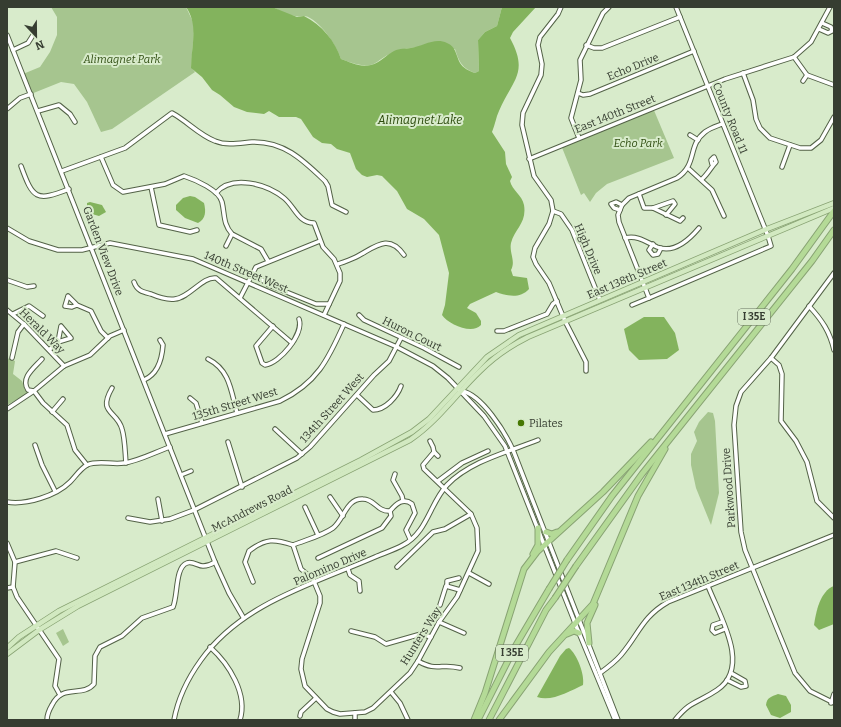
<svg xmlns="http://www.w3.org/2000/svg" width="841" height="727" font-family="Bitter,serif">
	<rect width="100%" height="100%" fill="#d8ebcb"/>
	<g fill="#a6c58f">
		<path d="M51 7H186L193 22 194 30 191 67 195 72 112 129 101 132 87 102 74 84 61 82 31 94 23 74 40 67 50 52 57 35V17Z"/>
		<path d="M272 7H502L497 26 485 32 478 40 479 71 475 73C462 68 459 62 455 49 437 48 420 46 403 49 371 57 382 75 341 59 337 46 319 19 305 16 302 16 299 17 295 16 287 15 279 10 272 7Z"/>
		<path d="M653 108 674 158 607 184 596 193 590 202 584 193 581 195 561 145Z"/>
		<path d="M7 358 15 361 13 374 22 381 25 390 29 393 7 405Z"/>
		<path d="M708 412 713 413 715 421 719 493 711 525 696 488 691 465V454L697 441 694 432 699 422Z"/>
		<path d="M63 629 69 642 63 646 56 633Z"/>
	</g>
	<g fill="#83b35d">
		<path d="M186 7H272L297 17 304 16C322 25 335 41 341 59 350 62 360 68 371 65 380 63 386 55 394 51 400 48 405 49 411 48 423 46 435 37 447 43 456 46 456 56 460 63 463 68 469 71 475 73L479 71 478 40 485 32 497 26 502 7H536L513 32 510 38C529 73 513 79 499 111 496 117 495 125 492 132L505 152 506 164 512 177 510 181C512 190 522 195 524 205 527 223 515 228 511 243 509 253 516 261 511 270L513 276 527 278 529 289C520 299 507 296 496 292L470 304 467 308 476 313 481 321V325C472 335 448 324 442 315L445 305 449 273 439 235 424 219 407 209 397 191 382 176 377 175 367 177 362 175 356 169 350 153 337 149 331 144 322 143 313 137 301 119 296 117H279L269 111 264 114 247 112 234 107 220 95 212 90 202 77 191 68C191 47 199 25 186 7Z"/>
		<path d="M190 196 195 197 204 203C206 211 206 219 198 223L185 218 176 210V205L183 198Z"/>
		<path d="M90 202 102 205 106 212 99 216 92 214 87 207V203Z"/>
		<path d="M644 317H664L675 333 679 350 667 359 639 360 629 350 624 329Z"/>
		<path d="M834 586V624L819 630 814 625C816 612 820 591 834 586Z"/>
		<path d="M569 648C577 654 585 675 583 685 570 691 552 702 537 697L560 656 566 649Z"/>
		<path d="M778 694 786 696 791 705V712L780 718 771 715 766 705C767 697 771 697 778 694Z"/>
	</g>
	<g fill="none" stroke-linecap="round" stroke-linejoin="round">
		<defs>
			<g id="minor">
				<path d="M561 7 558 14 540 37 538 45 542 64 541 75 523 113 522 125 534 176 551 200 553 211 549 224 535 248 533 257 536 264 549 283 565 321 586 362V371"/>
				<path d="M676 7 768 236 771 246 649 298 619 222 618 215 622 205 629 198 677 178C698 164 687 146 705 132 710 128 717 126 722 124"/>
				<path d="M819 29 828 33 832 31 831 27 822 23"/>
				<path d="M7 35 215 562 229 593 243 617"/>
				<path d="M586 45 594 48H602L680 17"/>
				<path d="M13 50 28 43 35 32"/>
				<path d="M794 57 807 75 834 85"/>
				<path d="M743 73 753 100 756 119 760 128 770 138 800 148H811L821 140 834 117"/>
				<path d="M803 81 807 75"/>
				<path d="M578 93 583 95 590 94 694 51"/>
				<path d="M7 109 20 98 31 94"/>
				<path d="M38 111 59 105 70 114 75 122"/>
				<path d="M690 135 698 140"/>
				<path d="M579 138 571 118 581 80 580 60 603 13 609 7"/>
				<path d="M101 157 113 185 123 192 165 184 184 176C196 180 219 190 222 202 225 215 223 224 232 234L261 249 268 261"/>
				<path d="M529 159 725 79 794 57 811 42 830 7"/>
				<path d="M21 166C33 199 36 202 69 189"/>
				<path d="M782 167 790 145"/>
				<path d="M689 169 712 190 724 216"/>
				<path d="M62 171 125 148 172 113C187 121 199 135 215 141 227 146 240 143 252 142 284 141 303 160 325 181L328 186 332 205 346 212"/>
				<path d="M702 179C708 174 711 167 716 162L714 157 711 160 712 164"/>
				<path d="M151 187 159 225 190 232 197 230"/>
				<path d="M216 193C232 174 267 184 284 198 295 207 298 223 314 223L323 247 334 259 340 273V281L324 315"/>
				<path d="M639 194 644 208H653L673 201 675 204 666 215"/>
				<path d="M653 208 680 221 683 218"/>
				<path d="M620 210 614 208 611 204 616 202 622 205"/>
				<path d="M553 211 561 214 572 230 600 300"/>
				<path d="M7 228 29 241 58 250H82L110 243 193 259 397 347 433 366 448 378 484 416 505 446 577 628 615 720"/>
				<path d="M625 238C638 235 646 242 657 247 674 254 689 240 699 228"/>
				<path d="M653 244 649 250 653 255 658 254 661 248"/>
				<path d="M226 246 232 234"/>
				<path d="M338 264C344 262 350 260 356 257 374 248 388 232 404 255"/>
				<path d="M253 273 269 285 316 304H329"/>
				<path d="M834 273 771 358 741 392 736 406 734 425 741 532 745 550 795 673 810 691 834 703"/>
				<path d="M7 280 27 287 34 286"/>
				<path d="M134 282C137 291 143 292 151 294 158 297 167 300 175 299 189 298 203 276 216 278L292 343"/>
				<path d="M240 298 256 267 320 241"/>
				<path d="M77 305 68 296 65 306 72 307 77 305 91 311 101 331 108 338"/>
				<path d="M632 305 649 298"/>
				<path d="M809 306C822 320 830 332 834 350"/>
				<path d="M7 310 24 324 64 366"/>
				<path d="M13 314 29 306 43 316"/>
				<path d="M359 315 364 320 424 348 459 367"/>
				<path d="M273 326 256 346 262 363 265 365C280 363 304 334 299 319"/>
				<path d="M497 331H504L547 314 553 304 557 301"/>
				<path d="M50 349 58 342 71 338 61 326 58 342"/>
				<path d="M12 358 18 332 24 324"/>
				<path d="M771 358 779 365 782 374 781 421 796 441 807 462 817 501 834 518"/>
				<path d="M42 359C34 368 20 378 28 390L34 391 43 403 67 425 75 450 87 465"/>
				<path d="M208 359C230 370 231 391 237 413"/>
				<path d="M144 380C158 374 162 359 163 345L160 340"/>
				<path d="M112 388C97 414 117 410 122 429 125 439 125 452 126 463"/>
				<path d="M462 391C482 395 505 432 513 450L618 720"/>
				<path d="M357 395 373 410C385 410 397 397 401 386"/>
				<path d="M190 398 196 403 202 423"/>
				<path d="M7 409 34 391 64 366 90 355 110 336 124 330"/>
				<path d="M52 412 63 399"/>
				<path d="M275 429 302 454"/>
				<path d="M165 434 280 401C317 383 328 360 344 324"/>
				<path d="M430 441 433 447 434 452 438 456"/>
				<path d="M228 442 242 487"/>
				<path d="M35 445 42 465 55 491"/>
				<path d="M395 474 393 480 402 496 403 501"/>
				<path d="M181 475 191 471"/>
				<path d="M438 481 462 463 488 451"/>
				<path d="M330 497 343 516"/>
				<path d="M158 499 162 521"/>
				<path d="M7 502C26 505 56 496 70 482 75 477 80 469 87 465 98 460 112 465 124 463 139 461 155 452 170 447"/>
				<path d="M305 507 318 535"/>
				<path d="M128 518 150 522 170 519 194 510 297 458 310 447 374 375 389 361 401 338"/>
				<path d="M7 543 15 562 13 587 17 597 59 659 55 686 60 695"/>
				<path d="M293 545 301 569 313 579 320 596V603L302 659 301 669 305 686 327 709 333 712 340 714 365 712 373 708 410 673 418 661 439 622 457 597 478 551 477 528 471 514 424 469 423 465 434 452"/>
				<path d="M293 545C305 540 322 536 333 528 344 520 346 498 363 499 375 499 377 512 390 511 396 504 403 497 412 504L415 513 406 530 410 539"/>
				<path d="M318 558 382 528 391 516 390 511"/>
				<path d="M15 562 56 551 77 558"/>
				<path d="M397 567 433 532 445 529 471 514"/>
				<path d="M348 569 350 575 359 581 360 591"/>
				<path d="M469 573 489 584"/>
				<path d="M253 582 245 562 249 551C266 538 274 539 293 545"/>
				<path d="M447 586V581L459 578"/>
				<path d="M7 588 13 587"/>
				<path d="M440 605 446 586 460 590"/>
				<path d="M439 622 464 633"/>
				<path d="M722 622 713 625 712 630 715 633 725 629"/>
				<path d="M351 631 375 637 386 644 421 634 431 637"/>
				<path d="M210 647C229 664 248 694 240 720"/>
				<path d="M418 661C437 672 441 663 460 668"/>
				<path d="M600 673C607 668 615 662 621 655 639 634 642 617 668 602L834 535"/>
				<path d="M727 680 741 687 746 686 745 681 731 673"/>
				<path d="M391 692 400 703 408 720"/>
				<path d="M831 703 834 694"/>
				<path d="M355 713V720"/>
				<path d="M300 716 301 712 316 698"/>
				<path d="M47 720C47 714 49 710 52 705 63 683 82 698 94 684L95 656 100 647 122 636 142 618 173 607C178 596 175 567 187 563 193 561 198 566 203 566 207 566 212 564 215 562"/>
				<path d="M174 720C178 698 188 678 201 660 242 603 313 584 375 557 384 553 394 550 403 545 427 533 430 503 447 485 470 461 508 452 538 440"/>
				<path d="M675 720C691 700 698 703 717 690 752 667 719 615 708 586"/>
			</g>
			<g id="major">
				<path d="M7 648 19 637 59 611 361 460 412 432 429 419 487 357 519 335 762 231 834 203"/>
				<path d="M7 654 39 630 78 606 410 440C438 421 456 394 480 371 494 357 510 346 528 337L834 208"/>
			</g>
			<g id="highway">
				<path d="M546 532 552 534 557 532"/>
				<path d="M533 554 538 545V528"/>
				<path d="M567 560 612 496 792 269 834 211"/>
				<path d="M576 566 642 474 812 261 834 230"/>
				<path d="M567 634 574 631 579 633"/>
				<path d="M589 643 587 623 595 605"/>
				<path d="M474 720 485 693 524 569 537 552 603 492 651 442"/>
				<path d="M478 720 516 645 549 589"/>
				<path d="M489 720 546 610 555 598"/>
				<path d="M499 720 549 652 593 604 638 496 665 449"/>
			</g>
		</defs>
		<use href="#minor" stroke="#536247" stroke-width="5.5"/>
		<use href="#major" stroke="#88a373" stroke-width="6"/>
		<use href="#highway" stroke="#88a373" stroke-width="7"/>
		<use href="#minor" stroke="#fff" stroke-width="3.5"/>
		<use href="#major" stroke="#d2e9c1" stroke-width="4.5"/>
		<use href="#highway" stroke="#b4da97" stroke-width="5"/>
		<defs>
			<g id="highway-bridge">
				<path d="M549 589 567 560"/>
				<path d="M555 598 576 566"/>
			</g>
		</defs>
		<use href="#highway-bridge" stroke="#88a373" stroke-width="7" stroke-linecap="butt"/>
		<use href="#highway-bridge" stroke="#b4da97" stroke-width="5"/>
	</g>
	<circle fill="#467802" stroke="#d8ebcb" stroke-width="1.5" cx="521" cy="423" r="4"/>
	<g text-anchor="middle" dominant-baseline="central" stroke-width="4" stroke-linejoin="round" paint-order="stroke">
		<g fill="#d8ebcb" stroke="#67715f" stroke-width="1">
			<rect x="738" y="309" width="32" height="16" rx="3"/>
			<rect x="496" y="645" width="32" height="16" rx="3"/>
		</g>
		<g font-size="10" font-weight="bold" fill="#363d31">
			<text x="754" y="317">I 35E</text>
			<text x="512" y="653">I 35E</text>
		</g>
		<g font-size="11" font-style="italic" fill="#314f13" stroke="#d8ebcb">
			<text x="122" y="59">Alimagnet Park</text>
			<text x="638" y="143">Echo Park</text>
		</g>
		<g font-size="11" fill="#363d31" stroke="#d8ebcb">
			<text transform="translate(633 67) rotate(-22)">Echo Drive</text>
			<text transform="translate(615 114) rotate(-22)">East 140th Street</text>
			<text transform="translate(730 118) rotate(68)">County Road 11</text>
			<text transform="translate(588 249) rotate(67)">High Drive</text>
			<text transform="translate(103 251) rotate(69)">Garden View Drive</text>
			<text transform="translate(246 272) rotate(23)">140th Street West</text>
			<text transform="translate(627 279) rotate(-23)">East 138th Street</text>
			<text transform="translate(42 331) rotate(45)">Herald Way</text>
			<text transform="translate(412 334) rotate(26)">Huron Court</text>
			<text transform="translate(235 404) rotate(-17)">135th Street West</text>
			<text transform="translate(332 408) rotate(-48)">134th Street West</text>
			<text transform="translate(729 488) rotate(-94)">Parkwood Drive</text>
			<text transform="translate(252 509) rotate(-27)">McAndrews Road</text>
			<text transform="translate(330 567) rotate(-23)">Palomino Drive</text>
			<text transform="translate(699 581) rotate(-23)">East 134th Street</text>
			<text transform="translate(421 636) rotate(-58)">Hunters Way</text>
		</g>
		<g font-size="11" fill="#363d31" stroke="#d8ebcb" text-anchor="start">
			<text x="529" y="423">Pilates</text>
		</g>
		<g font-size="12" font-style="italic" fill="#2b490b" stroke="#d8ebcb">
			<text x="420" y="120">Alimagnet Lake</text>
		</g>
	</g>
	<rect width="841" height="727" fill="none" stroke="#363d31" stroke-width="16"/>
	<g transform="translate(36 36) rotate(158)" stroke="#d8ebcb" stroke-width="3" paint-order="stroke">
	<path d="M0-3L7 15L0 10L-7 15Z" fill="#363d31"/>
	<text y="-6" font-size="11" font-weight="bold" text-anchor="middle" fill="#363d31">N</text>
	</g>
</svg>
